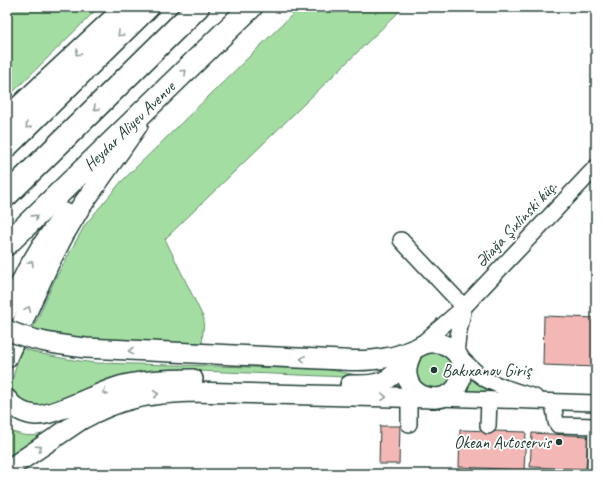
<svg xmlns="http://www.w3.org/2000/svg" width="603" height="481" font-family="Caveat,sans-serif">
	<rect width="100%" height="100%" fill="#fff"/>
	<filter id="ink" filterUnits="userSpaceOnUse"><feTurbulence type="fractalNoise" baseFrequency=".025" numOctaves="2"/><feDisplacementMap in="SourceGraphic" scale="8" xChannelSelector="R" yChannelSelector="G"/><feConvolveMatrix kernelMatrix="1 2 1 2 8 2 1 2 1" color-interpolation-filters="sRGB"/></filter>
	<g filter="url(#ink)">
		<g fill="#a4dda2" stroke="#628d6b">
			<path d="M7 7H99L7 98Z"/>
			<path d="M300 7H404L165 239 204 319 202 343 136 342 76 339 33 329 55 279 85 225 121 182Z"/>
			<path d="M21 348C46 356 70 360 96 363L326 369 372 378 175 370 153 372 43 407 31 410 12 395 11 385Z"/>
			<path d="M428 351C431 351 434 351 437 351 459 355 457 388 435 389 430 389 424 388 420 384 418 382 417 378 415 376L419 357Z"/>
			<path d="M470 372 503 393 463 392Z"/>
			<path d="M7 429C23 437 31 437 47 433L7 458Z"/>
		</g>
		<g fill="#f3b7b5" stroke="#1f3d34">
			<path d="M544 316 596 318V367L543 365Z"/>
			<path d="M380 426H400L399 464H379Z"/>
			<path d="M460 430 526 432 524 470 459 467Z"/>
			<path d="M532 433 588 436 586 469 530 467Z"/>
		</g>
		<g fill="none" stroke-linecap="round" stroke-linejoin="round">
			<defs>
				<g id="minor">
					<path d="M401 240 464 307"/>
					<path d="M464 307 458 336 456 353C466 363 475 373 487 380 502 388 519 392 535 397"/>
					<path d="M418 347 464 307 596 167"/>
					<path d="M437 398 596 403"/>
					<path d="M553 402 556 422 558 425 596 426"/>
					<path d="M409 424V398"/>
					<path d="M488 426 489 400"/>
					<path d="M595 474 596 426"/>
				</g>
				<g id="major">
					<path d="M7 311 27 270 42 245 65 213"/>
					<path d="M7 358 32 301 49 264 64 235 80 208 138 125"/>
					<path d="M342 360C356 361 371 361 385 358 395 357 405 353 414 349 418 348 421 345 425 344 436 341 448 344 456 353 461 359 463 368 461 376 455 414 390 400 411 355"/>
					<path d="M350 385C364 385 380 386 392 376 400 371 405 362 411 355"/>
					<path d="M7 399C14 408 23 414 35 415 44 416 54 412 62 409 82 402 100 392 120 386 144 380 169 379 193 379"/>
					<path d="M7 470 81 420C120 398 147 394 191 392L435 398"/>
				</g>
				<g id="highway">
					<path d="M7 119 126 8"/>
					<path d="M7 146 148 7"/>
					<path d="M7 195 198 7"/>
					<path id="s1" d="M7 244 251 7"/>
				</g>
			</defs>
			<use href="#minor" stroke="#1f3d34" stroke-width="18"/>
			<use href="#major" stroke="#1f3d34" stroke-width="22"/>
			<use href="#highway" stroke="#1f3d34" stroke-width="25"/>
			<use href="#minor" stroke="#fff" stroke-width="15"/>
			<use href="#major" stroke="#fff" stroke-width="19"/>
			<use href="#highway" stroke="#fff" stroke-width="22"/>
			<defs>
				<path id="major-bridge" d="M7 330C32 341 59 345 86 348L342 360"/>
			</defs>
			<use href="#major-bridge" stroke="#1f3d34" stroke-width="22" stroke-linecap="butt"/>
			<use href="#major-bridge" stroke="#fff" stroke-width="19"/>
		</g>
		<defs><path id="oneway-chevron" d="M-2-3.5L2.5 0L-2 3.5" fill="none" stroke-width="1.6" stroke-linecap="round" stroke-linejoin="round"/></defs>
		<g stroke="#8f9e9a">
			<use href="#oneway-chevron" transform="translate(120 34) rotate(135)"/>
			<use href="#oneway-chevron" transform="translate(78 53) rotate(137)"/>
			<use href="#oneway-chevron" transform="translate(184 72) rotate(-44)"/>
			<use href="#oneway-chevron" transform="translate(96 108) rotate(136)"/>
			<use href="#oneway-chevron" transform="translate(28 126) rotate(135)"/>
			<use href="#oneway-chevron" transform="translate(35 217) rotate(-44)"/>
			<use href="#oneway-chevron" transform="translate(31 263) rotate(-58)"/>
			<use href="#oneway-chevron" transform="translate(28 309) rotate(-66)"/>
			<use href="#oneway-chevron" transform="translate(131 351) rotate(-177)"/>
			<use href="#oneway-chevron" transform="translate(303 359) rotate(-177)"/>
			<use href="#oneway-chevron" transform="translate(105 392) rotate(160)"/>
			<use href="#oneway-chevron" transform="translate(156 394) rotate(-7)"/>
			<use href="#oneway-chevron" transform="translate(384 397) rotate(1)"/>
			<use href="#oneway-chevron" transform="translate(39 448) rotate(-34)"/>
		</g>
	</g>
	<g fill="#1f3d34" stroke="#fff" stroke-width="1.5">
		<circle cx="434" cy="370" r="4"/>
		<circle cx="559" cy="442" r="4"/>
	</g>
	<g text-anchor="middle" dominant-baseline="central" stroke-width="3.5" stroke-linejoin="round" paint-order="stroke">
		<g font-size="17" fill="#1f3d34" stroke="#fff">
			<text stroke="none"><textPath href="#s1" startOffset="170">Heydar Aliyev Avenue</textPath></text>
			<text transform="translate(516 224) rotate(-47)">Əliağa Şıxlinski küç.</text>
		</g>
		<g font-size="17" fill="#1f3d34" stroke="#fff" text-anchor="start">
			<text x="442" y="370">Bakıxanov Giriş</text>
			<text x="551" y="442" text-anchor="end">Okean Avtoservis</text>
		</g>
	</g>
	<rect width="603" height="481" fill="none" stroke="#fff" stroke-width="24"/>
	<rect x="12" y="12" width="579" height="457" fill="none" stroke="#1f3d34" stroke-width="1.5" filter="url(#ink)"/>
</svg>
